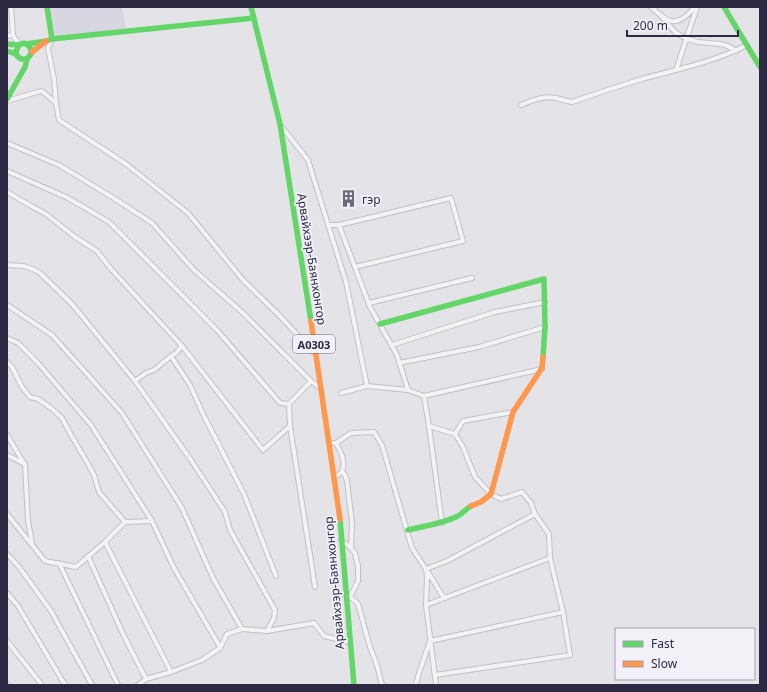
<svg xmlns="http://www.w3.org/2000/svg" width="767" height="692" font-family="'Noto Sans',sans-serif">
	<rect width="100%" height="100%" fill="#e3e3e8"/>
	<path fill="#d8d6e0" d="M49 7H122L126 29 56 37 53 34Z"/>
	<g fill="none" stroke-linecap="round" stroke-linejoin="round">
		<defs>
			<g id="street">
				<path d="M11 7 13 35 19 45"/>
				<path d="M651 7C670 24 677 28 695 7"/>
				<path d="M661 16 675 32 681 36 688 39 698 42 720 44 728 46 736 51"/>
				<path d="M7 36 13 35"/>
				<path d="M52 39 48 48 54 79 56 103 59 120 126 164 188 213 243 280 280 316 314 353"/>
				<path d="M676 70 697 7"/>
				<path d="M7 101 37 92 42 91 56 103"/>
				<path d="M521 105C532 101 543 95 556 98 561 99 566 101 572 102 595 94 619 86 642 79 678 69 714 62 747 45"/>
				<path d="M282 127 308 160 346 282 367 386"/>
				<path d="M7 143 59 165 112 197 152 223 194 270 243 313 311 381 320 388"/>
				<path d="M7 171 68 198 109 222 217 330 280 403 289 404"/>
				<path d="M7 192 33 207 46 214 75 237 97 251 111 269 182 346 263 450 290 426"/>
				<path d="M328 225H339L451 198 463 241 355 267"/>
				<path d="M339 225 370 307 397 355 408 390"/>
				<path d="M7 265 23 266 33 269 40 273 72 304 135 381 191 460 225 512 230 530 275 610 274 618 267 631"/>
				<path d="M369 303 472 278"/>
				<path d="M7 305 52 335 122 413 182 508 213 578 242 629"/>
				<path d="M7 338 18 343 38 363 91 425 152 521 174 568 220 647"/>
				<path d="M392 345 495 312 545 302"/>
				<path d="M171 356 190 385 203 414 244 494 276 576"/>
				<path d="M7 362 12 367 22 387 30 397 38 399 51 408 62 418 71 435 87 462 94 475 99 492 125 522"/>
				<path d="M399 363 479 347 545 327"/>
				<path d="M135 381 146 373 154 370 171 356 176 353 182 346"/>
				<path d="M311 381 289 404 290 426 315 587"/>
				<path d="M341 393 367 386 408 390 424 396 429 426 442 523"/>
				<path d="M424 396 542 369"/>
				<path d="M429 426 455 434 463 447 475 477 491 494 501 499 522 492 531 503 535 514 549 534 550 558 563 612 570 655 435 675"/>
				<path d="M455 434 463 421 513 412"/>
				<path d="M7 435 25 465 28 521 32 543"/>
				<path d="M333 443H336C341 452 346 461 342 472L334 478"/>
				<path d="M336 443 351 433 374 432 382 445 412 548 426 569 427 577 426 605 436 685"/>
				<path d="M7 455 25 464"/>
				<path d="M342 472 345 475 347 481 352 523 351 548"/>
				<path d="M7 514 45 561 76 567 105 542 125 522 152 521"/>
				<path d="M341 540 351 548 355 553 358 566V581L350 597"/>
				<path d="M105 542 171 672"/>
				<path d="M7 554 19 567 51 611 92 685"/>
				<path d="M88 556 123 634 146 679"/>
				<path d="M59 563 118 685"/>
				<path d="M7 593 18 606 65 685"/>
				<path d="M346 595 354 600 358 604 370 647 377 665 382 685"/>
				<path d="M445 598 442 595 426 569 447 561 535 514"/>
				<path d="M426 605 550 558"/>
				<path d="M7 641 42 685"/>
				<path d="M7 684 8 685"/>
				<path d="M138 685 146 679 171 672 202 660 220 648 227 634 242 629 267 631 314 623 324 636 350 642"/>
				<path d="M416 685 419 673 430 641 563 612"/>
			</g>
		</defs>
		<use href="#street" stroke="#c0c0c6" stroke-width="6"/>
		<use href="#street" stroke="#f3f2f5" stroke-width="4"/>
		<g stroke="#63d668" stroke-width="5.5">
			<path d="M47 7 52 39"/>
			<path d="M251 7 280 124 311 321"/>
			<path d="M724 7 760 67"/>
			<path d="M7 44 19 45 24 43 28 45 31 49V54L27 59 25 67 7 99"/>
			<path d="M26 44 47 41 52 39 254 18"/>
			<path d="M19 45 16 51 17 56 21 59H27"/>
			<path d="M7 51 16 54"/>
			<path d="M380 324 544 279 545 327 543 357"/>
			<path d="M340 519 354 685"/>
			<path d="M408 530C425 526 442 524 458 516 463 513 466 509 471 506"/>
		</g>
		<g stroke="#ff974d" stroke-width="5.5">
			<path d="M32 52 46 41"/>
			<path d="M311 321 340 519"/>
			<path d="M471 506 481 502 491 494 513 412 542 368 543 357"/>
		</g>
	</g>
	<defs>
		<symbol id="building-bare" viewBox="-9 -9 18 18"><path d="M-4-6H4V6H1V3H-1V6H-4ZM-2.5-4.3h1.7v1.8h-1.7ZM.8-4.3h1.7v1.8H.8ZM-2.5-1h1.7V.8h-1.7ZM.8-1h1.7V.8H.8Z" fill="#6c6a7d" stroke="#f2f1f8" stroke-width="2.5" paint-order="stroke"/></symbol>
	</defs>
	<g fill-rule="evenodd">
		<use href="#building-bare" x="336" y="186" width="25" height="25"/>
	</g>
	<g text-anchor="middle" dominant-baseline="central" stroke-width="3.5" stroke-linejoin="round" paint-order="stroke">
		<rect fill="#f2f1f8" stroke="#676579" stroke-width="1" x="293" y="335" width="42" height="18" rx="3"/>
		<g font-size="11" font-weight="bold" fill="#2c2943">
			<text x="314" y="344">A0303</text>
		</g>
		<g font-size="12" fill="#2c2943" stroke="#f2f1f8" text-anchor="start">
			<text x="362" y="199">гэр</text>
		</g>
		<g font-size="12" fill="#2c2943" stroke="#f2f1f8">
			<text transform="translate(312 259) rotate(81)">Арвайхээр-Баянхонгор</text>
			<text transform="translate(334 583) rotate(-95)">Арвайхээр-Баянхонгор</text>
		</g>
	</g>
	<rect width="767" height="692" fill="none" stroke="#2c2943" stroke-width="16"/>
	<rect x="615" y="628" width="140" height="52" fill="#f2f1f8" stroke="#a3a1b0"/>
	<rect x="623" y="641" width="20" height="6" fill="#63d668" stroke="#a3a1b0"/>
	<text x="651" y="648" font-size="12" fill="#2c2943">Fast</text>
	<rect x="623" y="661" width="20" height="6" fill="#ff974d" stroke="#a3a1b0"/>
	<text x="651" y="668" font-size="12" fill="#2c2943">Slow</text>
	<path d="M627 30v6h111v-6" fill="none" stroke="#2c2943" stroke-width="2"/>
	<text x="633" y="30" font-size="12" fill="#2c2943" stroke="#f2f1f8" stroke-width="3" paint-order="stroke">200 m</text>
</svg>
